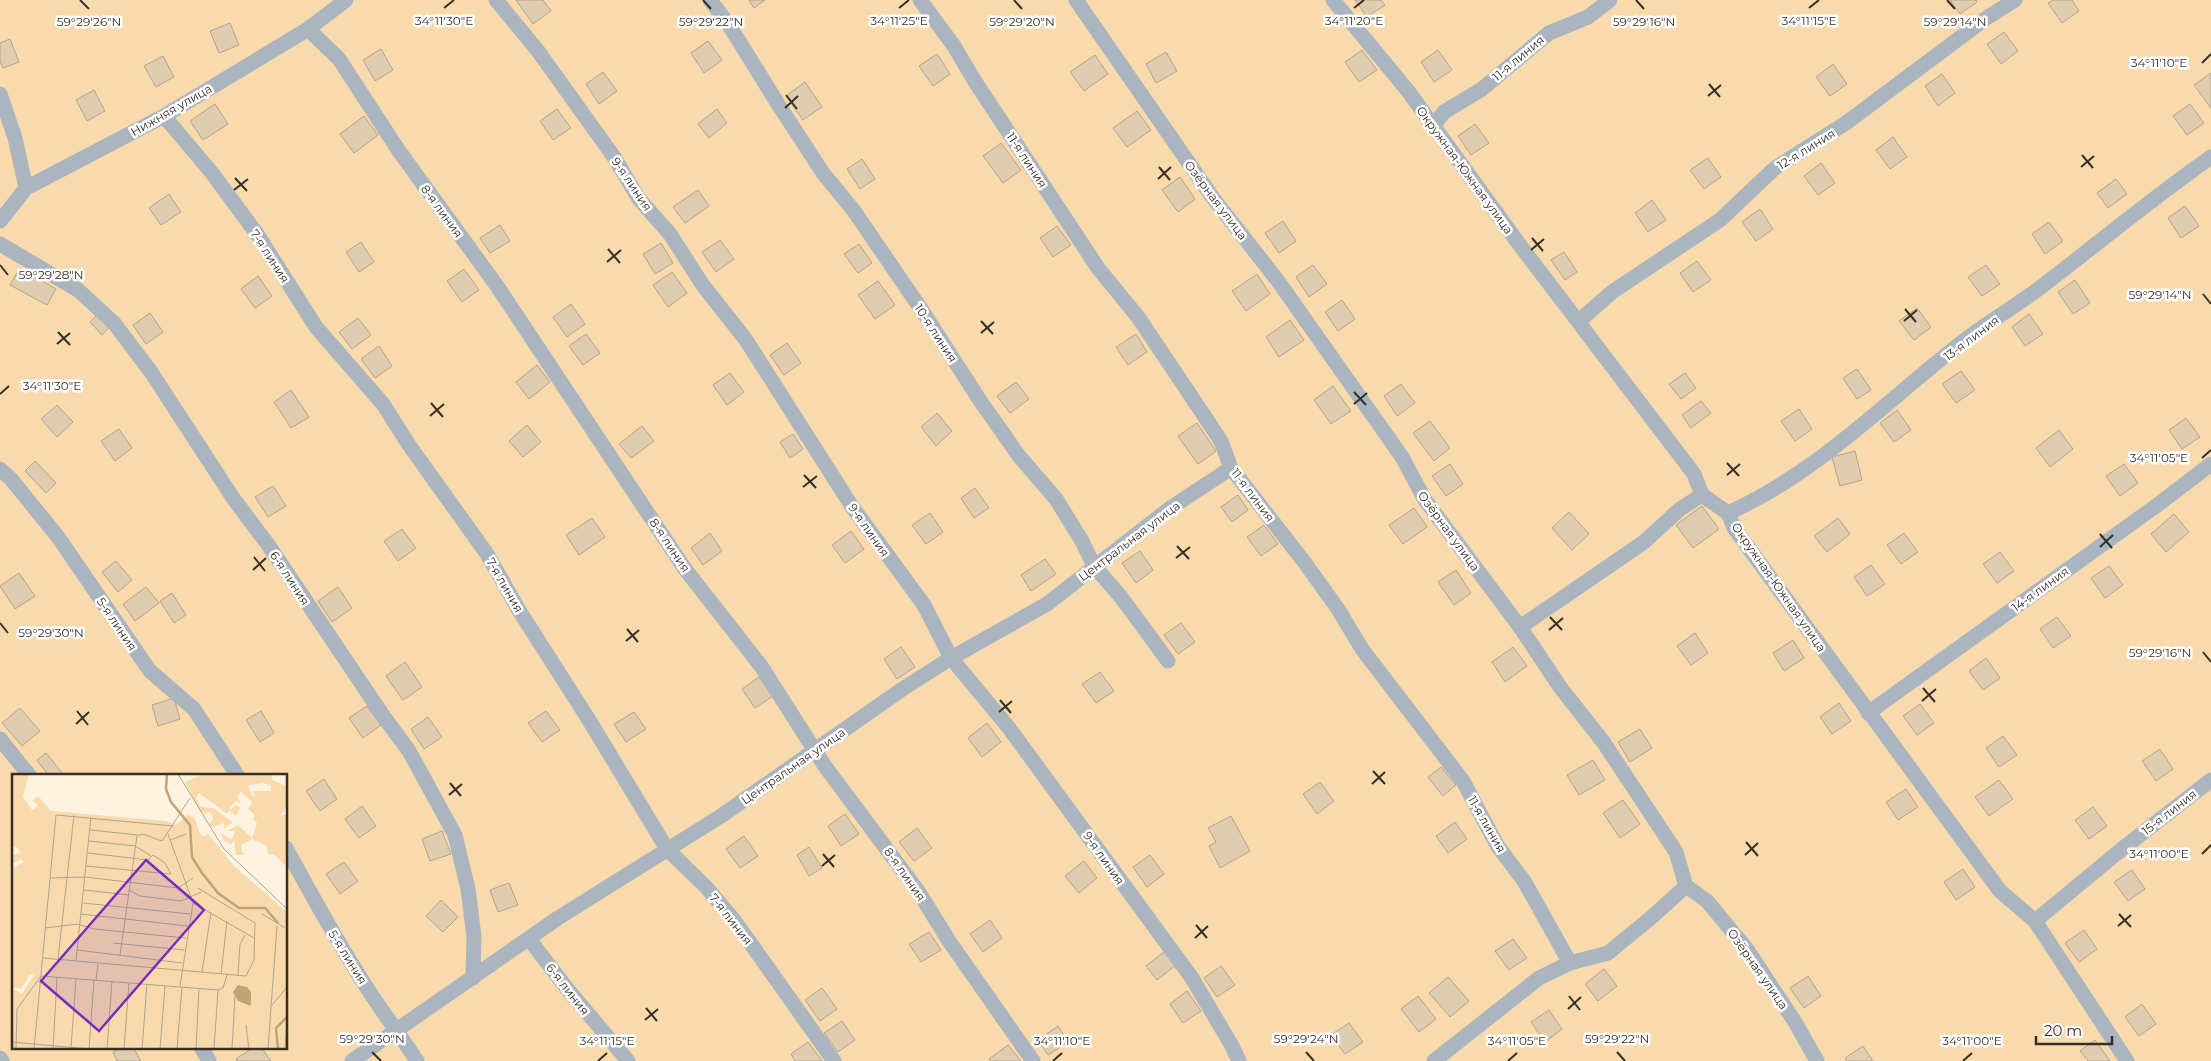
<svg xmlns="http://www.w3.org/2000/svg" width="2211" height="1061" font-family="Montserrat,sans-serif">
	<rect width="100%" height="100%" fill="#fef2e1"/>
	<path fill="#f8daad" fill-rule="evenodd" d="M0 0H2211V1061H0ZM14 775H286V1047H14Z"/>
	<g fill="#e0cdb1" stroke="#b6a388">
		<path d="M516 0H543L551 11 533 24Z"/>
		<path d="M749 0H765L754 8Z"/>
		<path d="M1355 0H1381L1385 5 1367 17Z"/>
		<path d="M1950 0H1976L1977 2 1960 14Z"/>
		<path d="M2053 0H2072L2079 11 2062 23 2048 3Z"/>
		<path d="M230 23 239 45 219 53 210 31Z"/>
		<path d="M2004 32 2018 51 2001 64 1987 44Z"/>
		<path d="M10 39 19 62 3 68 0 61V43Z"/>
		<path d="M708 41 722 60 704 73 691 53Z"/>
		<path d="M381 49 393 70 375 81 363 60Z"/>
		<path d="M1362 50 1377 70 1359 82 1345 62Z"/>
		<path d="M1438 50 1452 70 1434 82 1421 62Z"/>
		<path d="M1166 52 1177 71 1156 83 1146 64Z"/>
		<path d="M937 54 950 74 933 86 919 66Z"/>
		<path d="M1095 55 1108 74 1084 91 1070 72Z"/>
		<path d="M163 56 174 77 156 87 144 66Z"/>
		<path d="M1833 64 1847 84 1830 96 1816 77Z"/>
		<path d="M603 72 617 91 599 104 586 84Z"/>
		<path d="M2211 73V108L2194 85Z"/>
		<path d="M1942 74 1955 93 1938 106 1925 86Z"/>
		<path d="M805 82 822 107 803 120 786 96Z"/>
		<path d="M94 90 105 111 87 121 76 100Z"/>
		<path d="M215 104 228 124 203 140 190 121Z"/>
		<path d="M2190 104 2204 123 2187 135 2173 116Z"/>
		<path d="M557 109 571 128 553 140 540 121Z"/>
		<path d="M717 109 727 123 709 138 698 124Z"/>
		<path d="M1137 111 1151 130 1127 147 1113 128Z"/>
		<path d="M364 116 378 135 354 153 340 134Z"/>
		<path d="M1475 124 1489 143 1471 155 1458 136Z"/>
		<path d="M1893 137 1907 157 1890 169 1876 150Z"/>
		<path d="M1001 143 1021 170 1003 183 983 156Z"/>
		<path d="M1708 158 1721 177 1704 189 1690 170Z"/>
		<path d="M862 159 875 179 860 189 847 169Z"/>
		<path d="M1821 163 1835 183 1818 195 1804 176Z"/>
		<path d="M1180 177 1195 199 1178 212 1162 190Z"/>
		<path d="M2116 179 2127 194 2108 208 2097 193Z"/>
		<path d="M698 190 709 206 685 223 673 207Z"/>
		<path d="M169 194 181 212 161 225 149 208Z"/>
		<path d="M1652 200 1666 220 1648 232 1635 213Z"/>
		<path d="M2185 206 2199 226 2181 238 2168 218Z"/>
		<path d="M1760 209 1773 229 1756 241 1742 222Z"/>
		<path d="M1283 221 1296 241 1279 253 1265 233Z"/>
		<path d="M2049 222 2063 241 2045 254 2032 234Z"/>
		<path d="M500 225 510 241 490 253 480 238Z"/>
		<path d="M1057 226 1071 245 1053 257 1040 238Z"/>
		<path d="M720 240 734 259 716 272 702 252Z"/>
		<path d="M361 242 374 262 359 272 346 252Z"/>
		<path d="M661 243 673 263 655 274 643 254Z"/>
		<path d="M859 244 872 263 858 273 844 254Z"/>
		<path d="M1564 252 1577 272 1565 280 1551 260Z"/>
		<path d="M1697 261 1711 280 1693 292 1680 273Z"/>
		<path d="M1313 265 1327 284 1309 297 1296 277Z"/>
		<path d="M1986 265 2000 284 1982 296 1968 277Z"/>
		<path d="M20 268 56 289 47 305 10 285Z"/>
		<path d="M464 269 479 290 462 302 447 281Z"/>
		<path d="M672 272 687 293 668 307 653 285Z"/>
		<path d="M1257 274 1270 294 1246 311 1232 291Z"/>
		<path d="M258 276 272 296 255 308 241 289Z"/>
		<path d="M2075 280 2090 303 2073 314 2058 292Z"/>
		<path d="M878 281 895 305 875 319 858 295Z"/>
		<path d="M1342 300 1355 319 1338 331 1325 312Z"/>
		<path d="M571 304 585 324 567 337 553 317Z"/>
		<path d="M1917 308 1931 327 1914 340 1899 321Z"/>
		<path d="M150 313 163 332 146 344 133 325Z"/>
		<path d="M98 314 110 327 102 335 90 322Z"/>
		<path d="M2029 314 2043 334 2025 346 2012 327Z"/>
		<path d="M358 318 371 335 352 349 339 332Z"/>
		<path d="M1290 320 1304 340 1279 357 1266 337Z"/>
		<path d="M586 334 600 353 583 365 569 346Z"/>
		<path d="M1136 334 1147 352 1128 365 1116 347Z"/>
		<path d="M787 343 801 363 784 375 770 355Z"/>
		<path d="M379 346 392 366 375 378 361 359Z"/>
		<path d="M537 365 550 382 529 399 516 382Z"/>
		<path d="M1857 369 1871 390 1857 399 1843 378Z"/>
		<path d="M1961 371 1975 390 1956 403 1942 384Z"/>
		<path d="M730 373 744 392 727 405 713 385Z"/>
		<path d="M1685 373 1696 388 1681 399 1669 384Z"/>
		<path d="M1016 382 1029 399 1010 413 997 396Z"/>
		<path d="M1401 384 1415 403 1397 416 1384 396Z"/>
		<path d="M1333 386 1351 411 1331 424 1314 400Z"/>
		<path d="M291 390 309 417 291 428 274 402Z"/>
		<path d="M1701 401 1711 413 1691 428 1682 415Z"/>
		<path d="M57 405 73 422 57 437 41 419Z"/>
		<path d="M1799 409 1812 429 1795 441 1781 421Z"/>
		<path d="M1897 410 1911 430 1894 442 1880 423Z"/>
		<path d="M937 413 952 431 936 446 921 427Z"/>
		<path d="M2186 418 2200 437 2182 449 2169 430Z"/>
		<path d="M1430 421 1450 448 1434 461 1413 433Z"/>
		<path d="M1197 423 1216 451 1198 464 1178 436Z"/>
		<path d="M527 425 541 442 523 457 509 441Z"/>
		<path d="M642 426 654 441 631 458 619 444Z"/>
		<path d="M119 429 132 448 115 461 101 441Z"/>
		<path d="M2059 430 2073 449 2050 467 2036 448Z"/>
		<path d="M793 434 803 449 790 458 780 442Z"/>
		<path d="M1855 451 1862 480 1840 486 1832 457Z"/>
		<path d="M35 461 56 483 46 493 25 471Z"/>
		<path d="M1450 464 1463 484 1446 496 1432 476Z"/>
		<path d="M2124 464 2138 483 2120 496 2106 476Z"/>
		<path d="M273 486 286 506 268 517 255 497Z"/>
		<path d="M975 488 989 508 974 518 961 498Z"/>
		<path d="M1238 495 1248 510 1232 522 1221 507Z"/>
		<path d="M1702 506 1719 529 1693 548 1676 525Z"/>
		<path d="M1414 508 1427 527 1403 544 1389 525Z"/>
		<path d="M1569 512 1589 534 1572 550 1552 528Z"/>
		<path d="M930 513 943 532 926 544 912 525Z"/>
		<path d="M2174 514 2189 532 2166 552 2151 534Z"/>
		<path d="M592 518 605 537 579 555 566 535Z"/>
		<path d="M1838 518 1850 534 1827 552 1814 536Z"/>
		<path d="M1264 525 1278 544 1261 556 1247 537Z"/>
		<path d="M402 529 416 548 398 561 384 541Z"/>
		<path d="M851 531 864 549 845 563 832 545Z"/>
		<path d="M710 533 722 551 703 565 691 548Z"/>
		<path d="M1904 533 1918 552 1901 564 1887 545Z"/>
		<path d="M1140 551 1153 570 1136 583 1122 563Z"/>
		<path d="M2000 552 2014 571 1997 583 1983 564Z"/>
		<path d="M1045 559 1056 574 1031 591 1021 575Z"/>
		<path d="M116 561 132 580 118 592 102 572Z"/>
		<path d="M1871 565 1885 584 1867 596 1854 577Z"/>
		<path d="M2109 566 2123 585 2105 598 2091 578Z"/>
		<path d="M1456 570 1471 593 1454 605 1438 582Z"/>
		<path d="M19 573 35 596 15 609 0 586Z"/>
		<path d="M146 587 159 603 135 621 123 604Z"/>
		<path d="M338 587 352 608 332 622 318 601Z"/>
		<path d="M172 593 186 615 174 623 160 601Z"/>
		<path d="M2057 617 2071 636 2053 648 2040 629Z"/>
		<path d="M1181 623 1195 642 1178 654 1164 635Z"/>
		<path d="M1695 633 1708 653 1691 665 1677 646Z"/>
		<path d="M1793 640 1804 658 1784 671 1773 653Z"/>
		<path d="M901 647 915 667 897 679 884 659Z"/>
		<path d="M1513 647 1527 666 1505 682 1492 662Z"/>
		<path d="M1986 658 2000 678 1983 690 1969 671Z"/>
		<path d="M405 662 422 687 403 700 386 676Z"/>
		<path d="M1100 672 1114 691 1096 703 1082 684Z"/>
		<path d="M759 677 773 696 755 708 742 689Z"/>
		<path d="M174 698 180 719 158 726 152 705Z"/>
		<path d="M1839 703 1851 721 1832 734 1820 717Z"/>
		<path d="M1920 704 1934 723 1917 735 1903 716Z"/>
		<path d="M367 706 381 725 363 738 349 718Z"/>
		<path d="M20 708 40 731 22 746 2 723Z"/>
		<path d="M261 711 274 733 260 742 246 720Z"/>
		<path d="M546 711 560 730 542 742 528 723Z"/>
		<path d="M634 712 646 729 626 742 614 724Z"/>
		<path d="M428 717 442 737 424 749 411 729Z"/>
		<path d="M987 723 1001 742 982 757 968 738Z"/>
		<path d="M1640 729 1652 748 1630 762 1618 742Z"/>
		<path d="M2003 736 2017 755 1999 767 1986 748Z"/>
		<path d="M2160 749 2173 769 2156 781 2142 761Z"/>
		<path d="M46 753 64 775H48L37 760Z"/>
		<path d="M1593 760 1605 780 1579 795 1567 775Z"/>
		<path d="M1441 767 1456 785 1443 796 1428 777Z"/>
		<path d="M324 779 337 799 320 811 306 791Z"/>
		<path d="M1999 780 2013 799 1989 816 1975 797Z"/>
		<path d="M1320 782 1334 801 1317 814 1303 794Z"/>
		<path d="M1906 789 1918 807 1898 820 1886 802Z"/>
		<path d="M1623 800 1640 824 1620 838 1603 813Z"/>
		<path d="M362 806 376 826 359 838 345 819Z"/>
		<path d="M2093 807 2107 826 2089 839 2075 820Z"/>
		<path d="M845 814 859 834 841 846 828 826Z"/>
		<path d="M1231 816 1250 851 1220 868 1209 846 1216 842 1208 828Z"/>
		<path d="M1455 822 1467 839 1448 853 1436 836Z"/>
		<path d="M917 828 932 848 914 861 899 842Z"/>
		<path d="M442 831 451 854 430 861 422 839Z"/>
		<path d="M744 836 758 856 740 868 726 849Z"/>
		<path d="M809 847 822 868 809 876 797 855Z"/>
		<path d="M1150 855 1164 874 1147 887 1133 867Z"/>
		<path d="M1084 861 1097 878 1079 893 1065 876Z"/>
		<path d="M344 862 358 881 340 894 326 874Z"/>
		<path d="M1963 869 1975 887 1956 900 1944 882Z"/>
		<path d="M2132 870 2145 889 2128 901 2114 882Z"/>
		<path d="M509 883 518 905 498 912 490 890Z"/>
		<path d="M441 900 458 917 443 932 426 916Z"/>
		<path d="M990 920 1002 938 983 952 970 934Z"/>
		<path d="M2084 930 2097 949 2079 962 2065 943Z"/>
		<path d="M929 932 941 950 921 962 909 944Z"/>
		<path d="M1513 939 1527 958 1509 970 1495 951Z"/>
		<path d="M1165 951 1176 965 1157 980 1146 966Z"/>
		<path d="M1221 966 1235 985 1217 997 1204 978Z"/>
		<path d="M1604 969 1617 986 1598 1001 1585 984Z"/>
		<path d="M1808 976 1821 996 1804 1008 1790 988Z"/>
		<path d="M1448 977 1469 1001 1450 1017 1429 993Z"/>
		<path d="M822 988 837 1009 820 1021 805 1000Z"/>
		<path d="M1187 991 1201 1011 1183 1023 1170 1004Z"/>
		<path d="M1418 996 1436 1019 1419 1032 1401 1009Z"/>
		<path d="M2142 1004 2156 1024 2139 1036 2125 1017Z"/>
		<path d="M1549 1010 1562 1029 1545 1042 1531 1022Z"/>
		<path d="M842 1021 855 1040 838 1052 824 1033Z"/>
		<path d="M1349 1023 1363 1042 1345 1054 1331 1035Z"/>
		<path d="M1058 1026 1068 1042 1048 1055 1038 1040Z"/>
		<path d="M2095 1040 2110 1061H2088L2080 1051Z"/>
		<path d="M808 1042 822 1061H795L791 1054Z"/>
		<path d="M1008 1045 1021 1061H991L989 1059Z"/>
		<path d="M1863 1046 1873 1061H1847L1845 1058Z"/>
		<path d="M122 1047H133L141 1061H117L113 1052Z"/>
		<path d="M254 1047H261L271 1061H237L236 1059Z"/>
	</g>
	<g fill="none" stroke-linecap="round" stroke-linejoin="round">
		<g stroke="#aab5bf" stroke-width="15">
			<path d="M496 0 538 51 614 157 639 199 670 234 702 284 746 340 853 508 924 605 951 658 1009 728 1192 978 1232 1046 1239 1061"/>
			<path d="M710 0 729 25 778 104 823 173 854 211 921 309 981 402 1019 456 1056 499 1082 541 1094 566 1121 597 1168 661"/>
			<path d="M920 0 954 46 974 80 1098 268 1138 317 1197 405 1221 441 1231 468 1305 563 1338 609 1362 649 1463 781 1497 845 1524 881 1570 963"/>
			<path d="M1076 0 1213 198 1278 281 1402 457 1425 500 1520 627 1560 687 1604 743 1676 852 1686 886 1707 901 1746 948 1795 1022 1817 1061"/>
			<path d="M1333 0 1408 91 1519 244 1694 474 1702 495 1728 513 1734 528 2000 891 2035 921 2127 1061"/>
			<path d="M308 29 339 59 399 151 497 286 685 569 761 666 824 765 918 891 949 941 1033 1061"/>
			<path d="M0 94 15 138 26 188"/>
			<path d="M164 116 212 173 257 234 316 327 383 404 409 445 487 554 520 612 589 720 667 849 706 887 734 920 834 1061"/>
			<path d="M1433 126 1444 112 1482 89 1549 33 1588 17 1610 0"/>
			<path d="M0 221 26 188 164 116 308 29 346 0"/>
			<path d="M0 244 78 290 114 323 151 372 233 498 269 546 384 717 409 751 455 835 468 889 474 937 473 978"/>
			<path d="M1579 321 1612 292 1720 220 1775 168 1846 123 1985 19 2015 0"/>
			<path d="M0 469 11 479 58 537 150 671 194 709 237 775"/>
			<path d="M1728 513C1818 473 1888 399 1965 340 1988 322 2014 307 2037 290 2095 246 2151 199 2211 157"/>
			<path d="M1520 627 1644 542 1680 509 1702 495"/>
			<path d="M1868 713 2156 506 2211 464"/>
			<path d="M0 739 29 775"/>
			<path d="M286 848C312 896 338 943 367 988 383 1013 401 1036 417 1061"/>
			<path d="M2035 921 2122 849 2211 780"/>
			<path d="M529 939 569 991 628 1061"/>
			<path d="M201 1047 209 1061"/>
			<path d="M0 1058 2 1061"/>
			<path d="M352 1061 558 918 721 816 901 690 951 658 1047 604 1169 509 1231 468"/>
			<path d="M1434 1061 1539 978 1570 963 1608 953 1653 916 1686 886"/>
		</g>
	</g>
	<path fill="none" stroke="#372f24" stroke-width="2" d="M80 0 89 9M703 0 711 9M1014 0 1022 9M1636 0 1644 9M1947 0 1955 9M444 8 454 0M899 8 909 0M1354 8 1364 0M1809 8 1819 0M2202 63 2211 54M1709 84 1720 97M786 95 797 109M1708 96 1721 85M785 108 798 96M2082 155 2093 168M1159 167 1170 180M2081 167 2094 156M235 178 247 191M1158 179 1171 167M234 190 248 179M1532 238 1543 251M608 249 620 263M1531 250 1544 239M607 262 621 250M0 265 8 275M2203 294 2211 304M1905 309 1916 322M981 321 993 334M1904 321 1917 310M58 332 70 345M981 333 994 322M57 344 70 333M1354 392 1366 405M0 394 9 386M431 403 443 417M1354 404 1367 393M430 416 444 404M2202 458 2211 450M1727 463 1739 476M804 475 816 488M1727 475 1740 464M803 487 817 476M2100 534 2112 548M1177 546 1189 559M2100 547 2113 535M254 557 265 571M1176 558 1190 547M253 570 266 558M1550 617 1562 630M0 623 8 633M627 629 638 642M1549 630 1563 618M626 641 639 630M2203 652 2211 662M1923 688 1935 702M1000 700 1011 713M1922 701 1936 689M77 711 88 725M999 712 1012 701M76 724 89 712M1373 771 1385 784M450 783 461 796M1372 784 1385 772M449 795 462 784M1746 842 1758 856M823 854 834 867M2202 854 2211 845M1745 855 1758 843M822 866 835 855M2119 914 2131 927M1196 925 1207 938M2118 926 2131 915M1195 938 1208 926M1569 996 1580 1010M646 1008 657 1021M1568 1009 1581 997M645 1020 658 1009M372 1052 381 1061M1306 1052 1314 1061M1617 1052 1625 1061M598 1061 607 1053M1053 1061 1062 1053M1508 1061 1517 1053M1963 1061 1972 1053"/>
	<g text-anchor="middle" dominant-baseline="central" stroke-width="5" stroke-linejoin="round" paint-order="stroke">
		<g font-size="12" fill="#372f24" stroke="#fff">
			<text transform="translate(1518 58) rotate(-40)">11-я линия</text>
			<text transform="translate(171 110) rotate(-30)">Нижняя улица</text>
			<text transform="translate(1806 149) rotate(-32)">12-я линия</text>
			<text transform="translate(1027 160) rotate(57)">11-я линия</text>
			<text transform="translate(1465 170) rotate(54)">Окружная-Южная улица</text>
			<text transform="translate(632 184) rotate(56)">9-я линия</text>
			<text transform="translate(1216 200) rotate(53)">Озёрная улица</text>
			<text transform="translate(442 211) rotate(54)">8-я линия</text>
			<text transform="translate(270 256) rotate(57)">7-я линия</text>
			<text transform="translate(936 333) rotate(57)">10-я линия</text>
			<text transform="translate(1971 338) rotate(-37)">13-я линия</text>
			<text transform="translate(1253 495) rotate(53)">11-я линия</text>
			<text transform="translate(869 530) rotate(55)">9-я линия</text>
			<text transform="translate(1449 531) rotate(54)">Озёрная улица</text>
			<text transform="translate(1129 541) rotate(-37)">Центральная улица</text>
			<text transform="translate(670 545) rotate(56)">8-я линия</text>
			<text transform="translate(290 578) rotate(57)">6-я линия</text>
			<text transform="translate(505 585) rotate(60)">7-я линия</text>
			<text transform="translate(1779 587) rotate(55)">Окружная-Южная улица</text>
			<text transform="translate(2040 589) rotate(-36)">14-я линия</text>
			<text transform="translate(117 624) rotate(56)">5-я линия</text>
			<text transform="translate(793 766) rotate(-35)">Центральная улица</text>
			<text transform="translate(2169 812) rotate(-38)">15-я линия</text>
			<text transform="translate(1487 824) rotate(60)">11-я линия</text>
			<text transform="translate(1104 858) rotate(55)">9-я линия</text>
			<text transform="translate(905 874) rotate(55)">8-я линия</text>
			<text transform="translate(731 919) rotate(52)">7-я линия</text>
			<text transform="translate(348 957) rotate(58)">5-я линия</text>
			<text transform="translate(1758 969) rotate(55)">Озёрная улица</text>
			<text transform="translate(568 989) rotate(52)">6-я линия</text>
		</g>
	</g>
	<g transform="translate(12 774)">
		<rect width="275" height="275" fill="#fef2e1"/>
		<path d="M0 0H17L11 23 20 36 26 32 21 26 26 22 39 37 154 47 163 51 176 41 182 43 188 59 191 63 196 60 222 92 275 138V275H0V214L10 220 22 201H18L9 215 0 213V95L12 88 9 85 0 90V81L8 79 7 75 0 72ZM191 0H260V6L275 12V32L268 42 275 40V93L262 80H256L255 72 240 65 229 71 231 81H224L222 67 219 70 212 67 208 58 219 66 224 57H215L226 51 240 64 245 49 241 45 243 41 236 35 240 28 229 18 225 22 229 30 224 27 218 33V36L224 31 228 34 224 42 218 37 214 39 187 19 184 24 189 33 201 34 221 48 212 55V49L199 53 197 49 201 46 198 38 193 40 187 36 173 8ZM251 9 259 12V17H241L243 24 239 20 236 11Z" fill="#f8daad" fill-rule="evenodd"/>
		<path d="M226 211 235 213 239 218V232L226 227 221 218Z" fill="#c1a377"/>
		<path fill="none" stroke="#c1a377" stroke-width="2.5" d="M155 0 154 15 159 28 178 51 180 83 190 99 206 119 227 134H253L266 149M266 275 264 254 275 243"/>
		<path fill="none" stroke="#aea495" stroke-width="1" d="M166 0 212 75 275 135M78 56 126 61M156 60 181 129 168 212M158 66 174 60M77 67 123 72 139 82M74 92 159 100 153 89 141 81 136 86 76 79M38 104 73 103 166 114 181 104M72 116 116 121M117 116 128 122 169 127 189 118M71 129 178 140M181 129 242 164M69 140 176 152M250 140 273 154M33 154 65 150 82 155 174 164M101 169 172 176M65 176 170 189M108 181 125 62 131 60 150 67 178 24M31 184 234 202 242 186 243 149 186 114M46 185 62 41M64 186 79 43M190 198 199 138M209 200 215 147M226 201 228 170 233 161M29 202 206 216 211 214 215 201M84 206 86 190M260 231 275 213M234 251 237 275M0 268 78 275M59 274 64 205M4 275 5 235 29 202M22 275 44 41 161 52M41 275 45 204M77 275 82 206M95 275 100 207M112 275 117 209M130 275 135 210M148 275 153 212M165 275 170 213M184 275 187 214M202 275 206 216M220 275 223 222M256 275 265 152M273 275 275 246"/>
		<path fill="#7b2cbf" fill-opacity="0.15" stroke="#7b2cbf" stroke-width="2.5" d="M134 86 192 136 87 257 29 207Z"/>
		<rect width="275" height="275" fill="none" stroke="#372f24" stroke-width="2.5"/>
	</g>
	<g font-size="12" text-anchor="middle" fill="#372f24" stroke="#fff" stroke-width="5" stroke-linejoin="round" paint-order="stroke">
		<text x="444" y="25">34°11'30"E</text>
		<text x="899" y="25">34°11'25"E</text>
		<text x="1354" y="25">34°11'20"E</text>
		<text x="1809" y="25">34°11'15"E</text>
		<text x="89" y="26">59°29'26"N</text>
		<text x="711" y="26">59°29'22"N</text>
		<text x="1022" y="26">59°29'20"N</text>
		<text x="1644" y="26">59°29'16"N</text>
		<text x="1955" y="26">59°29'14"N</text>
		<text x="2159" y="67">34°11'10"E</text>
		<text x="51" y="279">59°29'28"N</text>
		<text x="2160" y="299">59°29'14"N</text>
		<text x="52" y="390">34°11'30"E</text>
		<text x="2159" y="462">34°11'05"E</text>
		<text x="51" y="637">59°29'30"N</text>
		<text x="2160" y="657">59°29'16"N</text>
		<text x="2159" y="858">34°11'00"E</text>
		<text x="372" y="1043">59°29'30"N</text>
		<text x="1306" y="1043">59°29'24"N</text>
		<text x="1617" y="1043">59°29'22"N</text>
		<text x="607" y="1045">34°11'15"E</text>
		<text x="1062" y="1045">34°11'10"E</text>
		<text x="1517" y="1045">34°11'05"E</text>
		<text x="1972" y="1045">34°11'00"E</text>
	</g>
	<path d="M2036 1036v8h76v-8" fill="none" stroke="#372f24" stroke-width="2.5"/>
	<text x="2044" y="1036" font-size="15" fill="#372f24" stroke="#ffffff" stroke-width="4" paint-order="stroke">20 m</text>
</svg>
